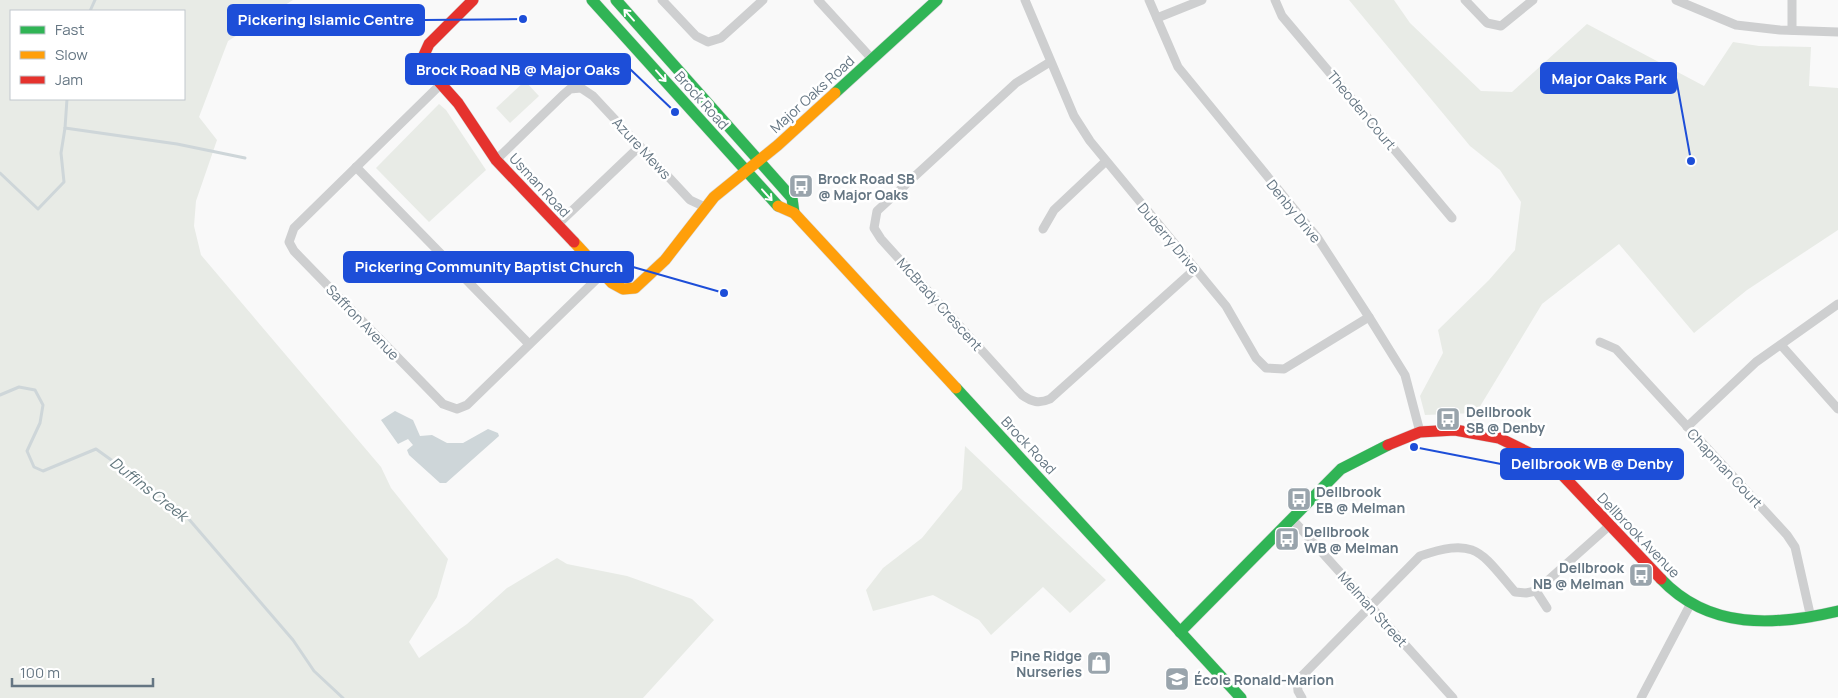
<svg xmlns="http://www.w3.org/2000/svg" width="1838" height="698" font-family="Manrope,sans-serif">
	<rect width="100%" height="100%" fill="#f9f9f9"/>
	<g fill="#e8ebe6" fill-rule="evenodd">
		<path d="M0 0H293L228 41 199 117 217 140 196 201 194 226 201 255 381 467 391 488 448 559 437 597 409 642 419 658 467 624 507 588 557 558 567 564 627 576 692 599 714 620 643 698H0ZM11 11H184V99H11Z"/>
		<path d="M1349 0H1394L1410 23 1481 91 1512 92 1587 24 1704 86 1733 42 1759 46 1811 47 1809 86 1838 88V230L1747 290 1694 333 1619 244 1542 304 1476 413 1425 415 1420 396 1443 353 1438 330 1489 280 1515 250 1521 202 1500 170 1470 146Z"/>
		<path d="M525 81 539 96 510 123 496 108Z"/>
		<path d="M439 104 446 110 486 170 429 222 376 168Z"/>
		<path d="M965 446 1106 580 1070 613 1043 587 991 635 979 620 933 595 873 611 866 590 883 568 922 538 962 489Z"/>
	</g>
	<path fill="#ced6d9" d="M395 411 413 420 420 436 432 435 447 443H463L488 429 498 433 499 436 446 483H440L409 455 407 450 413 445 408 439 398 444 381 420Z"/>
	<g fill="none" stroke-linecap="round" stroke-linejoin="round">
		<g stroke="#ced6d9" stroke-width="3">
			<path d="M90 11 95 0"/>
			<path d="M65 128 177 144 245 158"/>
			<path d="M0 173 38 209 64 182 61 153 65 128 67 99"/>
			<path d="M0 395 19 387 35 390 43 405 40 423 27 451 34 467 43 471 96 449 181 510 293 640 314 671 343 698"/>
		</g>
		<defs>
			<g id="fast">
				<path d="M592 0 778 206"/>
				<path d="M616 0 792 198 794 213"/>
				<path d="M835 93 937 0"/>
				<path d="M956 388 1241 698"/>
				<path d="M1661 579C1709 630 1775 626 1838 611"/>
				<path d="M1180 632 1341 469 1388 445"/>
			</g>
			<g id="slow">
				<path d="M778 206 794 213 956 388"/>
				<path d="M574 242 612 283 623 289 635 288 665 260 714 197 778 145 835 93"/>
			</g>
			<g id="jam">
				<path d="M473 0 429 44 424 55 425 66 458 103 496 160 574 242"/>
				<path d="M1388 445 1420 432 1455 430 1499 438 1552 464 1661 579"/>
			</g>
		</defs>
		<use href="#fast" stroke="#d5d6d7" stroke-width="12"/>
		<use href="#slow" stroke="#d5d6d7" stroke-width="12"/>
		<use href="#jam" stroke="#d5d6d7" stroke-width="12"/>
		<g stroke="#cecfd0" stroke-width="9">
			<path d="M662 0 696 36 708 42 721 38 763 0"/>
			<path d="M818 0 872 59"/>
			<path d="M1025 0 1074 116 1090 141 1226 306 1256 358 1266 368 1284 369 1369 317"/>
			<path d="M1149 0 1178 67 1317 237 1369 317 1405 375 1420 432"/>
			<path d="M1275 0 1282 16 1452 218"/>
			<path d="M1465 0 1487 23 1501 26 1533 0"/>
			<path d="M1676 0 1736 25 1780 30 1838 32"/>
			<path d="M1157 18 1202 0"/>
			<path d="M1792 30V0"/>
			<path d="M1050 62 1016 83 877 211 874 228 881 239 1022 395C1032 402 1039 404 1050 399L1195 269"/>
			<path d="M440 85 294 228 289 242 294 251 443 404 457 409 467 405 603 273"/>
			<path d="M496 160 563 95 570 89 581 88 593 96 690 200 705 207"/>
			<path d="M356 167 529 344"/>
			<path d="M557 225 640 146"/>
			<path d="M1043 229 1054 210 1105 162"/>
			<path d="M1600 342 1616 349 1787 535 1795 547 1811 618"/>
			<path d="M1781 345 1838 409"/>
			<path d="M1687 427 1756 362 1838 304"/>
			<path d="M1292 519 1453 698"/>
			<path d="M1536 591 1547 608"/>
			<path d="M1302 698 1298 691 1297 681 1420 556C1476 537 1480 551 1515 592L1526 593 1536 591 1609 526"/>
			<path d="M1641 698 1690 605"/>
		</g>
		<use href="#fast" stroke="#30b455" stroke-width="11"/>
		<use href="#slow" stroke="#ff9f0a" stroke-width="11"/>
		<use href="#jam" stroke="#e5322d" stroke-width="11"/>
	</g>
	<defs><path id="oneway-shaft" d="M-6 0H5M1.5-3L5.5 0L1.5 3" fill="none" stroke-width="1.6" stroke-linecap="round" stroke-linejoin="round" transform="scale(1.25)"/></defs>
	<g stroke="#fff">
		<use href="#oneway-shaft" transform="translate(629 15) rotate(-132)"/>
		<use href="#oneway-shaft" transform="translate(661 76) rotate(48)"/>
		<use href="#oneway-shaft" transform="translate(767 195) rotate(48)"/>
	</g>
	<defs>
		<symbol id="bus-square" viewBox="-11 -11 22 22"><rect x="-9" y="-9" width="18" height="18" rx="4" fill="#99a4ac" stroke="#fff"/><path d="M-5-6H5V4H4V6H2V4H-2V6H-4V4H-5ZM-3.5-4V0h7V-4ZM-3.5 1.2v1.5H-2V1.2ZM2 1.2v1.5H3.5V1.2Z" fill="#fff"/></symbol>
		<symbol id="shop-square" viewBox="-11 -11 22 22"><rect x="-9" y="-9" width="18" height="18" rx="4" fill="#99a4ac" stroke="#fff"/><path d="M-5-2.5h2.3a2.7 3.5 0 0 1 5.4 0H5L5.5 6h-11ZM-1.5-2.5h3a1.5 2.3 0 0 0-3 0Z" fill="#fff"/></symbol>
		<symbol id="school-square" viewBox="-11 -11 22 22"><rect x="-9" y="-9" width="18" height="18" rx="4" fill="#99a4ac" stroke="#fff"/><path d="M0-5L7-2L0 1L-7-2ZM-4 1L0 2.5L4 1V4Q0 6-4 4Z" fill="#fff"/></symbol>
	</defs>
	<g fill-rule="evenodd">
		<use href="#bus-square" x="787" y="172" width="28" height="28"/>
		<use href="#bus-square" x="1434" y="405" width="28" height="28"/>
		<use href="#bus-square" x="1285" y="485" width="28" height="28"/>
		<use href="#bus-square" x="1273" y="525" width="28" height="28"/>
		<use href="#bus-square" x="1627" y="561" width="28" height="28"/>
		<use href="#shop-square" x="1085" y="649" width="28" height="28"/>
		<use href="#school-square" x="1163" y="665" width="28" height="28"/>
	</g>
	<g text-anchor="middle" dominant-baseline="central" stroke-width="5" stroke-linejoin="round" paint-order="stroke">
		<g font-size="14" fill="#657683" stroke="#fff">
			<text transform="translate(812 94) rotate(-42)">Major Oaks Road</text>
			<text transform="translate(702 100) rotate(48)">Brock Road</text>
			<text transform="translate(1362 110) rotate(50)">Theoden Court</text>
			<text transform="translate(642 148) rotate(47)">Azure Mews</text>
			<text transform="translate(540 185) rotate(47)">Usman Road</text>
			<text transform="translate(1294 211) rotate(51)">Denby Drive</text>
			<text transform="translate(1169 238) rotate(50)">Duberry Drive</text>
			<text transform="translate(940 304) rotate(48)">McBrady Crescent</text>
			<text transform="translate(363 322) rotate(46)">Saffron Avenue</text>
			<text transform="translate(1029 445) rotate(47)">Brock Road</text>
			<text transform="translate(1725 468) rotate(47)">Chapman Court</text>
			<text transform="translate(1639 535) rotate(46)">Dellbrook Avenue</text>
			<text transform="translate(1373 609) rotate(48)">Melman Street</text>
		</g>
		<g font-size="14" font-weight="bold" fill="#657683" stroke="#fff" text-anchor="start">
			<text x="818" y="178">Brock Road SB<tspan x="818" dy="16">@ Major Oaks</tspan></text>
			<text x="1466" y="411">Dellbrook<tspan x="1466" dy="16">SB @ Denby</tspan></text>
			<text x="1316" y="491">Dellbrook<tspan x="1316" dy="16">EB @ Melman</tspan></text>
			<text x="1304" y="531">Dellbrook<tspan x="1304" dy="16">WB @ Melman</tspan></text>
			<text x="1624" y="567" text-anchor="end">Dellbrook<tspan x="1624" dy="16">NB @ Melman</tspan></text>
			<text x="1082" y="655" text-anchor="end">Pine Ridge<tspan x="1082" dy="16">Nurseries</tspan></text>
			<text x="1194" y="679">École Ronald-Marion</text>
		</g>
		<g font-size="15" font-style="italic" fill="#60757c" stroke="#fff">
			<text transform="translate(149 489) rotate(38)">Duffins Creek</text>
		</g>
	</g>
	<path fill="none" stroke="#1d4ed8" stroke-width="2" d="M523 19L424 20M675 112L630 69M1691 161L1676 78M724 293L633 267M1414 447L1501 464"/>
	<g fill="#1d4ed8" stroke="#fff" stroke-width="2">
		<circle cx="523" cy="19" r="5"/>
		<circle cx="675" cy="112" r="5"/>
		<circle cx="1691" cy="161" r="5"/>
		<circle cx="724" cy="293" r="5"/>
		<circle cx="1414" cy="447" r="5"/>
	</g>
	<g fill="#1d4ed8" stroke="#1d4ed8" stroke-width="2">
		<rect x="228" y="5" width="196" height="30" rx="5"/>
		<rect x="406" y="54" width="224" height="30" rx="5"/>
		<rect x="1541" y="63" width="135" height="30" rx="5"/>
		<rect x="344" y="252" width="289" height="30" rx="5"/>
		<rect x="1501" y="449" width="182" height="30" rx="5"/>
	</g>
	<g font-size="15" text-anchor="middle" font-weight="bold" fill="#fff">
		<text x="326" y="25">Pickering Islamic Centre</text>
		<text x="518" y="75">Brock Road NB @ Major Oaks</text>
		<text x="1609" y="84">Major Oaks Park</text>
		<text x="489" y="272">Pickering Community Baptist Church</text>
		<text x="1592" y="469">Dellbrook WB @ Denby</text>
	</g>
	<rect x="10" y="10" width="175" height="90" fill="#ffffff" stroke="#c1c8cd"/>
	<rect x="20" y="26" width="25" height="8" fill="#30b455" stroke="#c1c8cd"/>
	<text x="55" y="35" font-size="15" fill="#657683">Fast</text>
	<rect x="20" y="51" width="25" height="8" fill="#ff9f0a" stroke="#c1c8cd"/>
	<text x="55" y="60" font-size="15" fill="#657683">Slow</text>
	<rect x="20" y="76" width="25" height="8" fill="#e5322d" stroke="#c1c8cd"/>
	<text x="55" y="85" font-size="15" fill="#657683">Jam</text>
	<path d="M12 678v8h141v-8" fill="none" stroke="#657683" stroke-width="2.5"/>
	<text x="20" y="678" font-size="15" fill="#657683" stroke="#ffffff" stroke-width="4" paint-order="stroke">100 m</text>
</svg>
